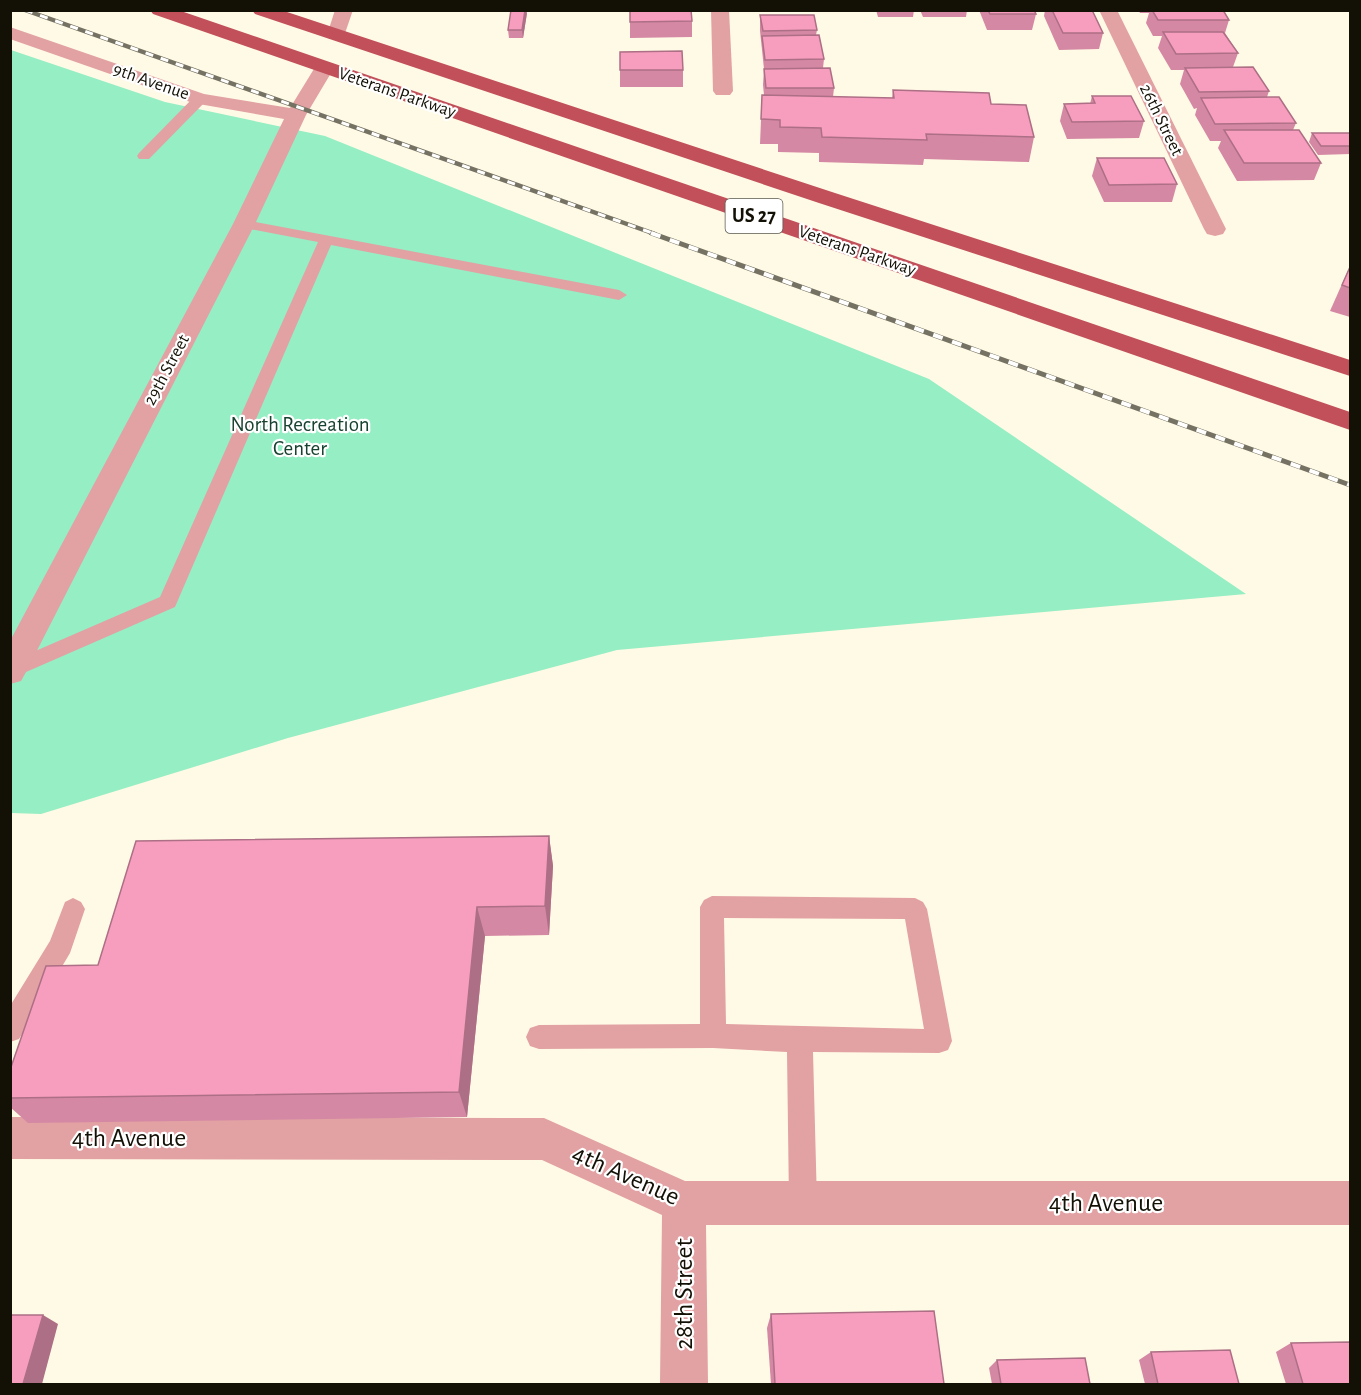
<svg xmlns="http://www.w3.org/2000/svg" width="1361" height="1395" font-family="'Alegreya Sans',sans-serif">
	<rect width="100%" height="100%" fill="#fffae5"/>
	<path fill="#96eec4" d="M11 50 165 102 325 136 929 379 1246 594 617 650 288 738 41 814 11 813Z"/>
	<g fill="none" stroke-linecap="round" stroke-linejoin="round">
		<g fill="#e2a1a3" fill-rule="evenodd">
			<path d="M200 95 205 96 206 99 205 102 149 159H139L137 156 139 153 195 96Z"/>
			<path d="M244 220 619 290 627 295 619 300 331 245 175 607 10 679V662L160 597 318 242 239 227 237 224Z"/>
			<path d="M712 896 915 898 923 902 927 909 952 1041 948 1050 939 1053 813 1052 817 1203 813 1213 803 1217 793 1213 789 1203 787 1052 713 1048 539 1049 530 1046 526 1037 530 1028 539 1025 700 1024V907L704 900ZM724 918 905 919 924 1029 726 1024Z"/>
			<path d="M73 898 81 902 85 909 70 953 19 1039 10 1042V1006L50 941 65 902Z"/>
		</g>
		<g fill="#e2a1a3" fill-rule="evenodd">
			<path d="M335 10H353L343 39H329L327 35Z"/>
			<path d="M711 10H729L733 91 730 95H716L713 91Z"/>
			<path d="M1099 10H1117L1226 229 1223 234 1215 236 1207 234 1204 229Z"/>
			<path d="M10 27 204 94 290 108 317 64H331L334 68 306 115 255 224 26 672 21 681 10 684V641L233 224 284 119 193 103 10 39Z"/>
			<path d="M10 1117 544 1118 685 1181H1350V1225H706L708 1384H660L662 1215 542 1160 10 1159Z"/>
		</g>
		<g fill="#c2505b" fill-rule="evenodd">
			<path d="M150 10H178L1350 412V430L153 14Z"/>
			<path d="M252 10H281L835 193 1350 360V376L819 203 255 14Z"/>
		</g>
		<defs>
			<path id="rail-far1" d="M25 10 655 234"/>
			<path id="rail" d="M651 233 1350 485"/>
		</defs>
		<use href="#rail-far1" stroke="#767263" stroke-width="4.5"/>
		<use href="#rail" stroke="#767263" stroke-width="5"/>
		<use href="#rail-far1" stroke="#fff" stroke-width="3" stroke-dasharray="8" stroke-linecap="butt"/>
		<use href="#rail" stroke="#fff" stroke-width="4" stroke-dasharray="10" stroke-linecap="butt"/>
	</g>
	<g fill="#d488a3">
		<path d="M876 10H914L913 17H878Z"/>
		<path d="M920 10H967L966 17H923Z"/>
		<path d="M979 10H1034L1036 14 1032 30H987Z"/>
		<path d="M1045 10H1092L1103 33 1099 49 1059 50 1044 16Z"/>
		<path d="M1138 10H1223L1229 20 1225 33 1238 53 1233 67 1269 91 1267 97 1296 123 1293 130 1321 163 1314 180 1237 181 1218 148 1221 141H1210L1195 115 1197 108 1194 109 1180 84 1184 70H1171L1158 48 1162 36H1153L1146 23 1149 13H1140Z"/>
		<path d="M527 13 523 38H509L508 30Z"/>
		<path d="M760 15 817 30 816 35 824 59 823 68 834 88 833 97 892 98 893 90 991 104 1034 137 1029 162 924 159 923 165 819 162V153L778 152V144H760L762 95H764L763 85 764 69 760 31Z"/>
		<path d="M692 21V37L630 38V22Z"/>
		<rect x="620" y="70" width="63" height="17"/>
		<path d="M1092 96 1144 121 1139 138 1067 139 1060 121 1064 104H1090Z"/>
		<path d="M1312 133 1350 134V154L1318 155 1309 142Z"/>
		<path d="M1097 158 1177 184 1172 202H1104L1092 176Z"/>
		<path d="M1350 266V317L1330 311Z"/>
		<path d="M549 836 553 866 549 935 485 936 467 1117 28 1123 10 1107V1070L98 965Z"/>
		<path d="M771 1314 944 1384H771L767 1328Z"/>
		<path d="M1291 1343 1350 1384H1286L1276 1352Z"/>
		<path d="M1151 1352 1239 1384H1145L1139 1360Z"/>
		<path d="M997 1360 1090 1384H992L989 1368Z"/>
	</g>
	<g fill="#ad6f85">
		<path d="M525 10H526L527 13 523 38 522 30Z"/>
		<path d="M549 836 553 866 549 935 545 906Z"/>
		<path d="M477 907 485 936 467 1117 459 1092Z"/>
		<path d="M43 1315 58 1324 42 1384H23Z"/>
	</g>
	<g fill="#f79ebe" stroke="#ad6f85" stroke-width="1.5">
		<path d="M511 10H525L522 30H508Z"/>
		<path d="M630 10H691L692 21 630 22Z"/>
		<path d="M988 10H1034L1036 14H990Z"/>
		<path d="M1052 10H1092L1103 33H1063Z"/>
		<path d="M1152 10H1223L1229 20H1158Z"/>
		<path d="M760 15H814L817 30 763 31Z"/>
		<path d="M1163 32H1223L1238 53 1176 54Z"/>
		<path d="M819 35 824 59 765 60 762 36Z"/>
		<path d="M682 51 683 70H620V52Z"/>
		<path d="M1253 67 1269 91 1199 92 1185 68Z"/>
		<path d="M830 68 834 88H766L764 69Z"/>
		<path d="M893 90 989 93 991 104 1026 105 1034 137 926 134 927 140 822 137 821 128 780 127V120L761 119 762 95 894 98Z"/>
		<path d="M1092 96H1131L1144 121 1072 122 1064 104 1095 103Z"/>
		<path d="M1279 97 1296 123 1215 124 1201 98Z"/>
		<path d="M1224 130H1299L1321 163H1244Z"/>
		<path d="M1312 133H1349L1350 134V146H1321Z"/>
		<path d="M1097 158H1164L1177 184 1109 185Z"/>
		<path d="M1350 267V288L1342 285Z"/>
		<path d="M549 836 545 906 477 907 459 1092 10 1098V1070L46 966 98 965 136 841Z"/>
		<path d="M934 1311 944 1384H775L771 1314Z"/>
		<path d="M10 1315H43L23 1384H10Z"/>
		<path d="M1350 1342V1384H1303L1291 1343Z"/>
		<path d="M1230 1350 1239 1384H1158L1151 1352Z"/>
		<path d="M1085 1358 1090 1384H1001L997 1360Z"/>
	</g>
	<g text-anchor="middle" dominant-baseline="central" stroke-width="4.5" stroke-linejoin="round" paint-order="stroke">
		<g font-size="18" fill="#131005" stroke="#fff">
			<text transform="translate(151 82) rotate(19)">9th Avenue</text>
			<text transform="translate(397 93) rotate(19)">Veterans Parkway</text>
			<text transform="translate(1161 120) rotate(64)">26th Street</text>
			<text transform="translate(857 251) rotate(19)">Veterans Parkway</text>
			<text transform="translate(167 370) rotate(-62)">29th Street</text>
		</g>
		<rect fill="#fff" stroke="#5a5850" stroke-width="1.5" x="725.5" y="199" width="57" height="34" rx="4.5"/>
		<g font-size="20" font-weight="bold" fill="#131005">
			<text x="754" y="216">US 27</text>
		</g>
		<g font-size="21" fill="#184230" stroke="#fff">
			<text x="300" y="424">North Recreation<tspan x="300" dy="24">Center</tspan></text>
		</g>
		<g font-size="26" fill="#131005" stroke="#fff">
			<text x="129" y="1138">4th Avenue</text>
			<text transform="translate(626 1175) rotate(24)">4th Avenue</text>
			<text x="1106" y="1203">4th Avenue</text>
			<text transform="translate(684 1294) rotate(-90)">28th Street</text>
		</g>
	</g>
	<rect width="1361" height="1395" fill="none" stroke="#131005" stroke-width="24"/>
</svg>
